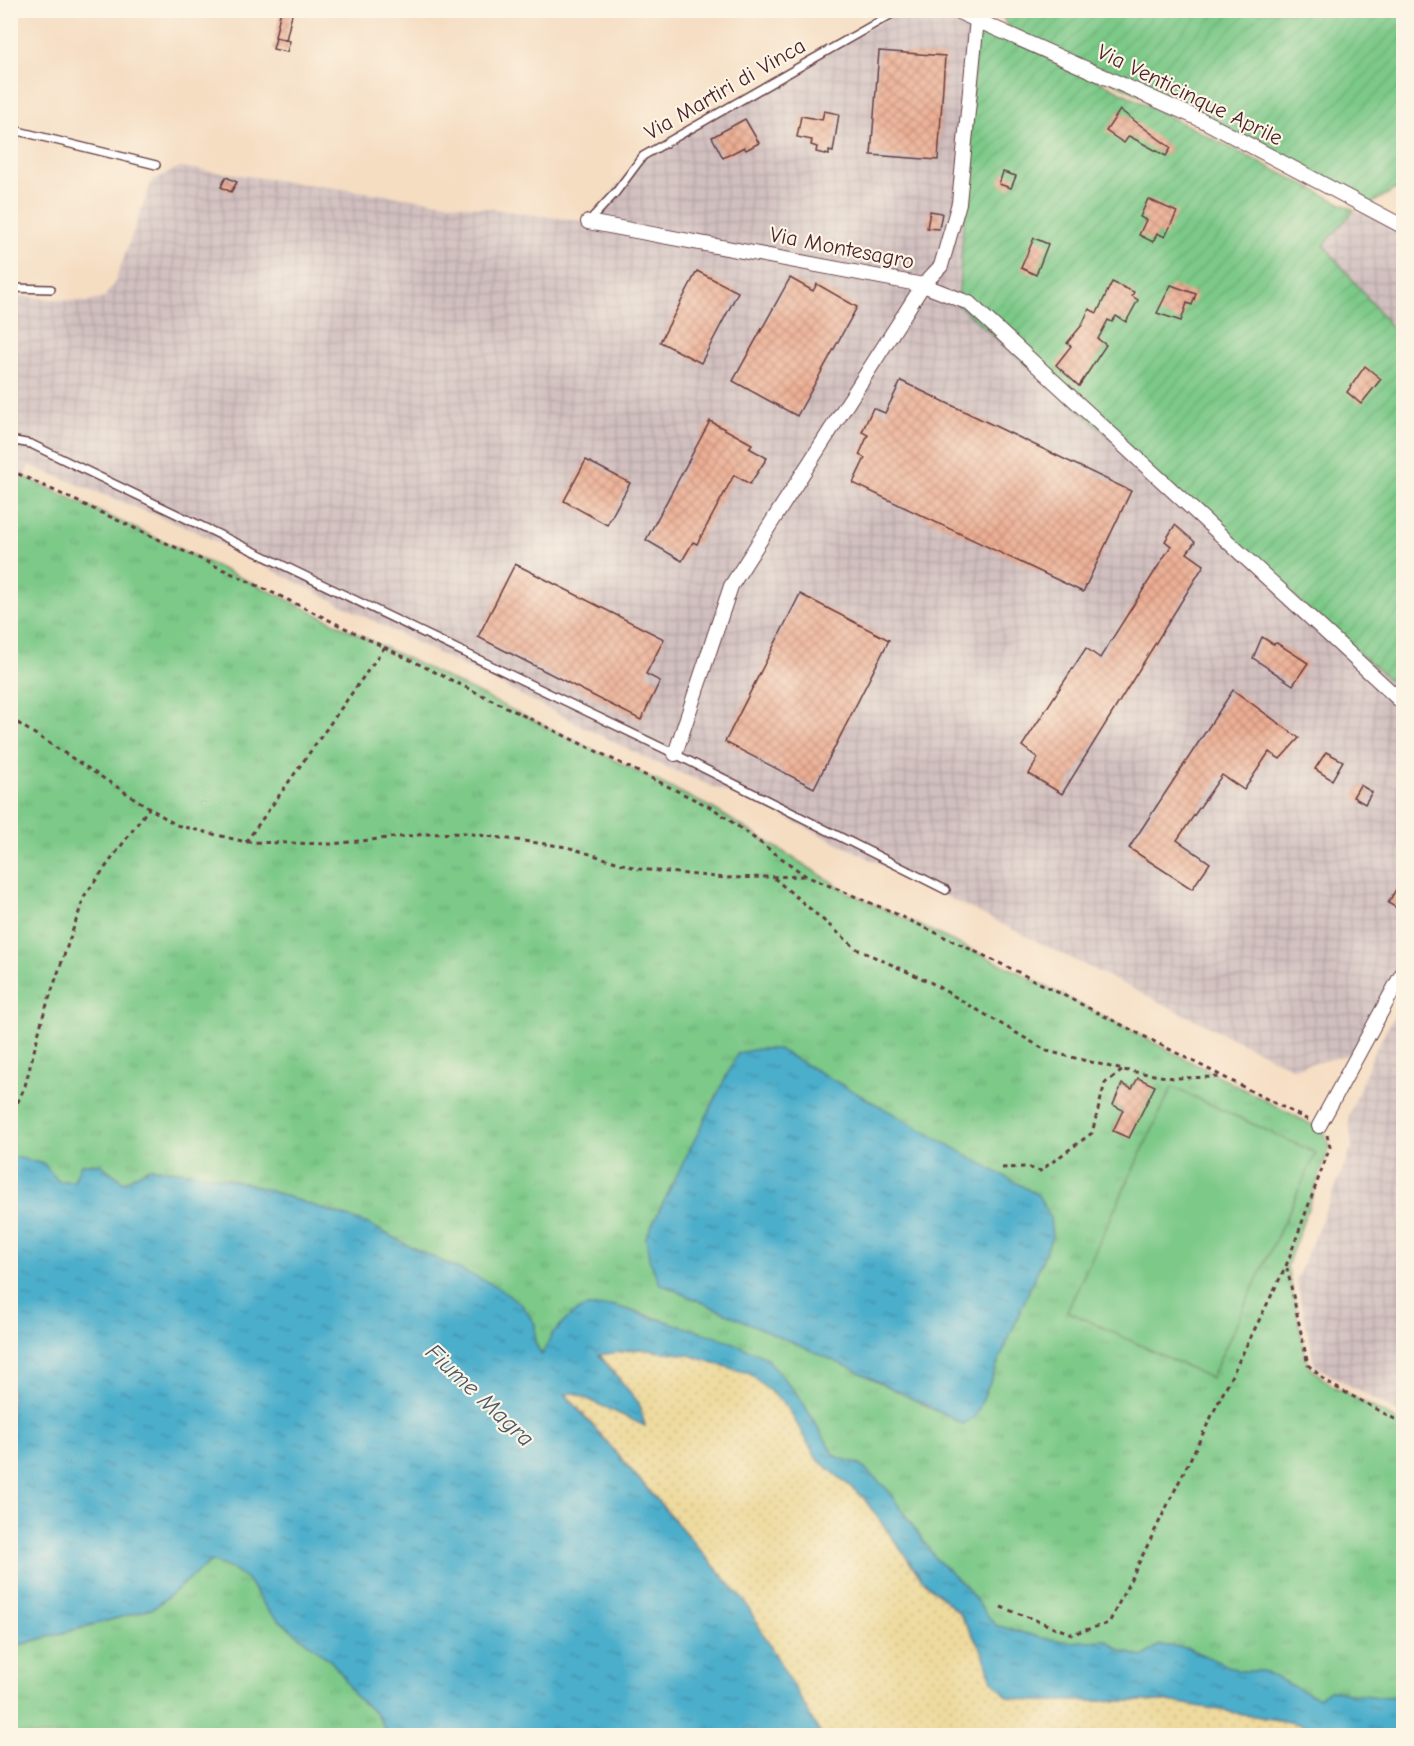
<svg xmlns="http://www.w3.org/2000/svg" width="1414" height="1746" font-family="'Comic Neue',sans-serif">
	<defs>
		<pattern id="industrial-grid" width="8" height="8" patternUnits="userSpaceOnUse" patternTransform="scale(1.5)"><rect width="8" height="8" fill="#d1bfbf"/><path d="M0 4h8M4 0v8" fill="none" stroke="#b5a4a4"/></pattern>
		<pattern id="grass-tufts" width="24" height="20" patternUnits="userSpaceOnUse" patternTransform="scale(1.5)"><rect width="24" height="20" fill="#7bc988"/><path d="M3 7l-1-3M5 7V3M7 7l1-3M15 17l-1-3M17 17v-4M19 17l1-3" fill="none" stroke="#6cac76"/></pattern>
		<pattern id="sand-dots" width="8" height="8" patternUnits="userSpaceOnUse" patternTransform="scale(1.5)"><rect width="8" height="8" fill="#eeda9e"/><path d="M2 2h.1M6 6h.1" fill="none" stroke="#cebb88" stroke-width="1.8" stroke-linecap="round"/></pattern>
		<pattern id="garden-furrows" width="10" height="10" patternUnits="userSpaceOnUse" patternTransform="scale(1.5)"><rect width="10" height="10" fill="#7bc988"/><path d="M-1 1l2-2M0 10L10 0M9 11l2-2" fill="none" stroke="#6cac76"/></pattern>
		<pattern id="water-ripples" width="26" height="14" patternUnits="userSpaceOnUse" patternTransform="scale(1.5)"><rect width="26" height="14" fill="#4caecb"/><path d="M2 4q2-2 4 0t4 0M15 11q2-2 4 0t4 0" fill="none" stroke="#418da5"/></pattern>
		<pattern id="building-cross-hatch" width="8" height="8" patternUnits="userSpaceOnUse" patternTransform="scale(1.5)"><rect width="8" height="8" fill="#edaf94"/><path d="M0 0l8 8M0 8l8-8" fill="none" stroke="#c28e79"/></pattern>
	</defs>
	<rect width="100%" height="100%" fill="#fcf5e5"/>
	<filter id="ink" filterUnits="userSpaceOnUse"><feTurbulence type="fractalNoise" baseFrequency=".0167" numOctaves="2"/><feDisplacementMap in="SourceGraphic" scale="12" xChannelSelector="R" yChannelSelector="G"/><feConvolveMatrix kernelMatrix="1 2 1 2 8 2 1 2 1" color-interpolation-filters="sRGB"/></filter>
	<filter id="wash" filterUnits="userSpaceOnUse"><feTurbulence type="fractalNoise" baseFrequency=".008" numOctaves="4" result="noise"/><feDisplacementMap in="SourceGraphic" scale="24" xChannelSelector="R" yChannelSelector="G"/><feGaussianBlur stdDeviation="1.35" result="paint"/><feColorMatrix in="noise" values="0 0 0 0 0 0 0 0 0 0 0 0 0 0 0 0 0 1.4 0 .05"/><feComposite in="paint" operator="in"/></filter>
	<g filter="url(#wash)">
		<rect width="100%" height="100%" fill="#f5ddc2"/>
		<g fill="url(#industrial-grid)">
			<path d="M899 11H954L977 19 1390 681 1403 663V963L1353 1054 1293 1068 781 815 652 761 193 530 29 465 11 507V296L88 302 104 298 115 282 152 181 180 167 588 222 643 156Z"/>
			<path d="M1354 210 1361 214 1366 210 1403 230V426L1349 275 1324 245Z"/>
			<path d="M1403 1000V1415L1315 1366 1296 1280 1352 1148 1349 1116 1373 1054Z"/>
		</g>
		<g fill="url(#grass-tufts)" stroke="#62745a" stroke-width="1.5" fill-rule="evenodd">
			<path d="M23 476 284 598 714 809 848 892 1016 971 1324 1131 1330 1147 1287 1266 1308 1365 1328 1383 1403 1424V1696L1378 1697 1329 1690 1318 1698 1262 1671H1239L1187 1648 1160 1645 1143 1657 1121 1651 1106 1640 1070 1642 1042 1638 995 1625 966 1587 936 1559 886 1488 860 1465 835 1457 800 1398 765 1357 660 1319 615 1306 543 1356 535 1343V1324L419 1251 368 1224 249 1184 198 1173 149 1168 124 1182 100 1164H81L74 1182 58 1181 43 1164 11 1156 10 507ZM1122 1084 1132 1089 1154 1086 1129 1138 1113 1130 1123 1110 1113 1105ZM1052 1237 982 1399 963 1424 857 1371Z"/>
			<path d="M211 1561 230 1568 247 1579 269 1612 331 1661 344 1677 353 1694 377 1715 388 1735 11 1736V1647L154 1608Z"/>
		</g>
		<path fill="url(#sand-dots)" stroke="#9c7c64" stroke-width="1.5" d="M640 1349 690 1355 750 1374 786 1405 817 1459 863 1497 922 1579 960 1614 982 1650 992 1680 1031 1701H1168L1295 1723 1342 1735H821L745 1602 565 1393H575L645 1426 639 1403 599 1354Z"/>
		<path fill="#7bc988" stroke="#62745a" stroke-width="1.5" d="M1172 1087 1316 1153 1211 1378 1067 1311Z"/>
		<g fill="url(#garden-furrows)" stroke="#62745a" stroke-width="1.5">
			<path d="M1000 11H1403V184L1368 206 1010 32Z"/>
			<path d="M977 19 1354 210 1324 245 1403 341 1404 663 1391 681 958 305Z"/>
		</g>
		<g fill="url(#water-ripples)" stroke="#4b667b" stroke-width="1.5">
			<path d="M758 1049H778L1038 1195 1050 1217 1052 1237 975 1417 963 1424 857 1371 660 1284 649 1259 646 1237 738 1053Z"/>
			<path d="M11 1156 44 1164 58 1181H74L81 1164H100L124 1182 149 1168 198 1173 249 1184 368 1224 419 1251 494 1285 522 1305 535 1324V1343L542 1355 552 1334 572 1314 585 1307 615 1306 727 1340 765 1357 800 1398 835 1456 860 1465 886 1488 936 1559 966 1587 995 1625 1042 1638 1070 1642 1106 1640 1121 1651 1143 1657 1160 1645 1187 1648 1239 1671H1262L1318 1698 1329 1690 1378 1697 1403 1696V1735H1342L1295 1723 1168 1701H1031L1008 1697 992 1680 982 1650 960 1614 922 1579 863 1497 817 1459 786 1405 750 1374 689 1355 640 1349 599 1355 639 1403 645 1426 575 1393 565 1394 745 1602 821 1735H388L377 1715 353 1694 344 1677 331 1661 269 1612 247 1579 230 1568 211 1561 154 1608 11 1647Z"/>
		</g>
		<g id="blocks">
			<g fill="url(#building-cross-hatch)">
				<path d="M281 10H293L286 40 275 37Z"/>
				<path d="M276 38 290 41 287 52 273 49Z"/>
				<path d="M879 51 945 56 938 160 871 155Z"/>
				<path d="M1120 110 1171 148 1166 156 1129 136 1124 143 1106 131Z"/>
				<path d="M824 111 839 114 833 152 829 151V155L816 152 817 147 811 145 812 140 797 137 801 116 822 120Z"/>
				<path d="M745 119 759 143 746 150 744 147 723 158 712 137Z"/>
				<path d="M1003 172 1016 176 1011 188 999 184Z"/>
				<path d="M226 177 237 182 231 192 221 187Z"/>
				<path d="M1148 199 1177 212 1165 237 1157 233 1153 242 1139 235 1146 220 1140 217Z"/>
				<path d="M930 211 942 213 939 229 927 228Z"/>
				<path d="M1034 238 1048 244 1036 275 1021 268Z"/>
				<path d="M697 271 738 292 701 363 660 342Z"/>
				<path d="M790 278 813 291 817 284 857 307 797 416 733 381Z"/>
				<path d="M1112 282 1134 292 1132 296 1138 300 1126 322 1116 316 1112 322 1108 320 1098 339 1106 345 1079 386 1056 365 1071 346 1067 343 1082 325 1089 309 1097 313Z"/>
				<path d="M1171 285 1196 294 1192 305 1187 303 1181 321 1157 313Z"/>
				<path d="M1365 366 1381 379 1361 404 1347 392Z"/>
				<path d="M901 381 1131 491 1083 592 853 483 865 458 859 455 868 435 862 432 873 408 885 413Z"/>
				<path d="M710 421 752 444 749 448 767 458 750 484 734 475 697 544 693 542 682 561 646 540Z"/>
				<path d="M586 460 630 483 607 525 564 501Z"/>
				<path d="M1175 525 1195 542 1187 553 1204 565 1062 794 1029 774 1038 758 1022 746 1086 648 1100 658 1171 546 1165 541Z"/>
				<path d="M515 564 664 639 646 674 660 681 641 720 478 637Z"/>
				<path d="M800 594 889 640 814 788 725 742Z"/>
				<path d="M1262 637 1273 644 1277 643 1308 663 1293 685 1253 658Z"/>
				<path d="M1233 690 1299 738 1280 759 1269 752 1244 790 1222 775 1177 840 1210 863 1192 889 1129 848Z"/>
				<path d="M1326 752 1343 761 1332 780 1315 769Z"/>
				<path d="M1360 785 1372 792 1365 804 1353 797Z"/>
				<path d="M1404 876V912L1388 903Z"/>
				<path d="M1138 1078 1155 1086 1129 1138 1113 1131 1123 1110 1113 1105 1122 1084 1132 1089Z"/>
			</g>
		</g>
	</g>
	<g filter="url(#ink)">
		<use href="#blocks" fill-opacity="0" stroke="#643c42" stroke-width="1.5"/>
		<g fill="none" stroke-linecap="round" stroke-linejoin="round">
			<defs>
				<g id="service">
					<path d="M10 129 156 165"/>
					<path d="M588 222 616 192 643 156 899 10"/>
					<path d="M10 288 51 289"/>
					<path d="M10 440 31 444 675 754 946 890"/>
				</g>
				<g id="minor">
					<path d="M954 10 1204 121 1404 227"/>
					<path d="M588 222 923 285 941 266 959 203 977 19"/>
					<path d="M675 754 731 586 923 285 969 303 1404 704"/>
					<path d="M1319 1126 1404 970"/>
				</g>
			</defs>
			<use href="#service" stroke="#643c42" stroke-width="10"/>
			<use href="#minor" stroke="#643c42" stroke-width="16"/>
			<g stroke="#643c42" stroke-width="3" stroke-dasharray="4.5 4.5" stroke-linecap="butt">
				<path d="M10 470 284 598 714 809 806 876 890 911 1016 971 1308 1120"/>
				<path d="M10 718 176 825 246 842 331 844 427 834 465 833 567 847 639 869 726 878 806 876"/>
				<path d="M246 842 384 648"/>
				<path d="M774 878 857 949 930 982 1047 1051 1123 1070 1173 1078 1222 1077"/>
				<path d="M10 1119 25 1086 43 1016 85 895 149 808"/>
				<path d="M1002 1168 1027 1167 1040 1171 1092 1133 1105 1083 1123 1070"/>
				<path d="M1287 1268 1308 1365 1328 1383 1404 1424"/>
				<path d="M1001 1607 1072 1634 1109 1623 1286 1266 1330 1147 1327 1135"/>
			</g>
			<use href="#service" stroke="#fff" stroke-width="7"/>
			<use href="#minor" stroke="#fff" stroke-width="14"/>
		</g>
	</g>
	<g text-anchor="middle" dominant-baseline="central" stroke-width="4.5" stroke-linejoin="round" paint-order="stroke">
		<g font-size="22" fill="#4a1f2b" stroke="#fcf5e5">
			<text transform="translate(725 89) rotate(-30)">Via Martiri di Vinca</text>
			<text transform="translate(1190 95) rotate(26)">Via Venticinque Aprile</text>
			<text transform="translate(842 248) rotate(11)">Via Montesagro</text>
		</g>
		<g font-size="24" font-style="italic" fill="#4b586b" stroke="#fcf5e5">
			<text transform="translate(480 1395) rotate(43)">Fiume Magra</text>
		</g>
	</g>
	<rect width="1414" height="1746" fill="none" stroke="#fcf5e5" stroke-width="36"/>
</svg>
